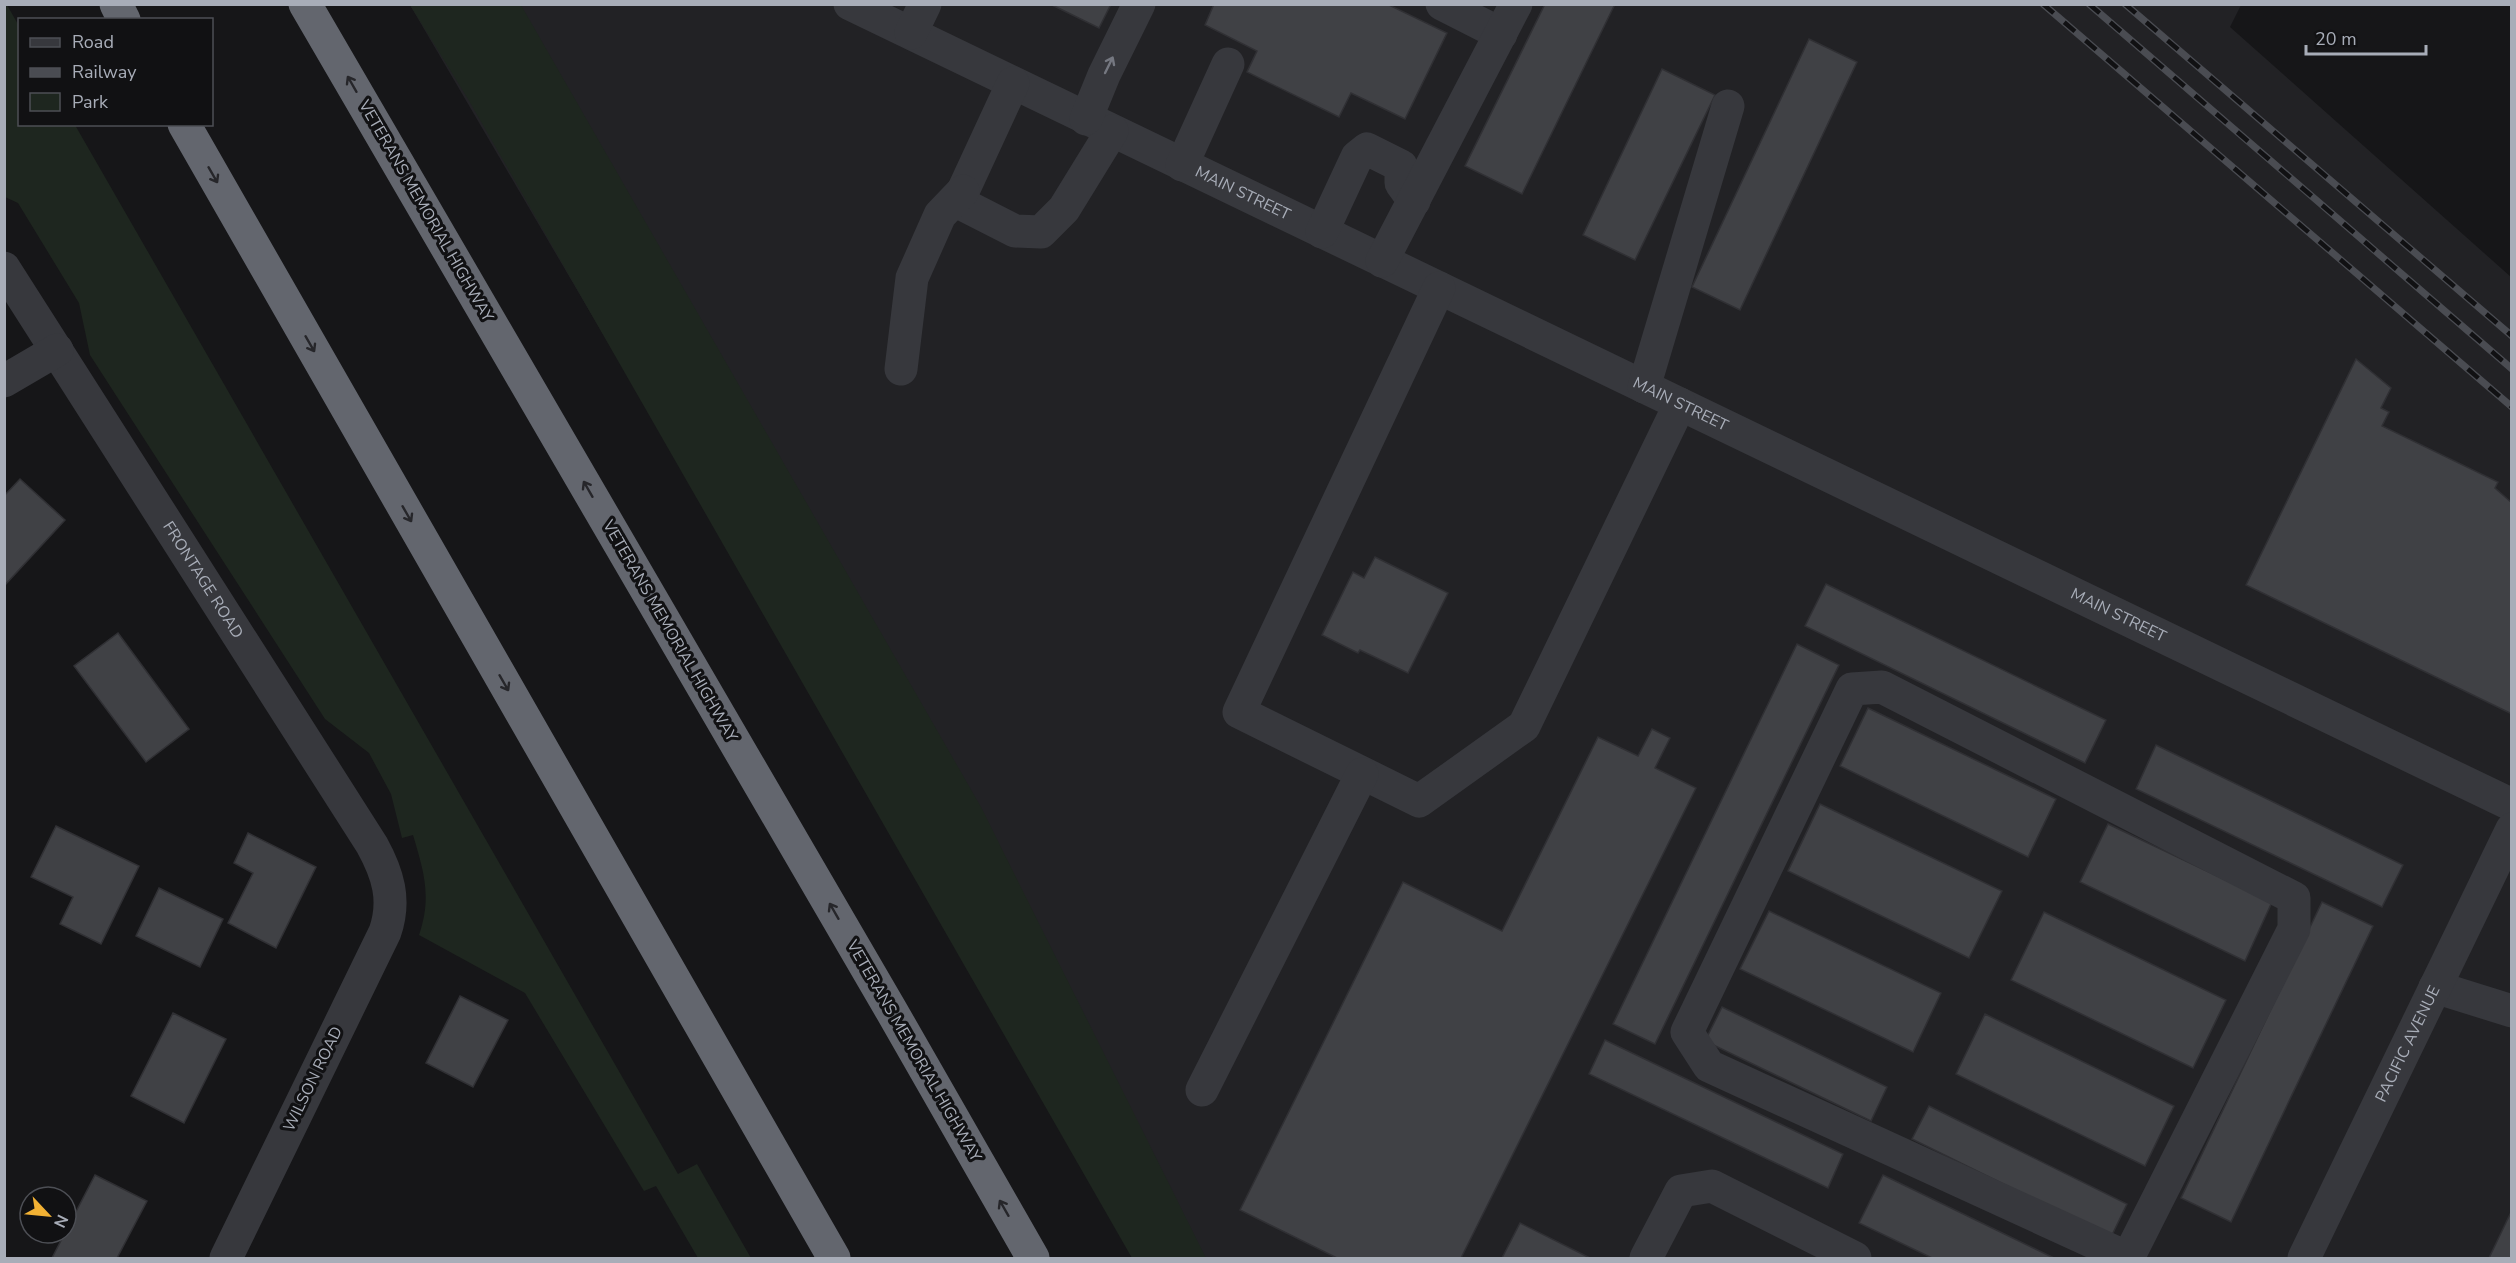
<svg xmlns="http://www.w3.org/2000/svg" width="2516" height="1263" font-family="'Nunito Sans',sans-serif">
	<rect width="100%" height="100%" fill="#161618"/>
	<path fill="#222225" d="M410 5H2241L2230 27 2511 277V1258H1145Z"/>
	<g fill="#1e261f">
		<path d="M4 5H7L19 26 20 124 75 125 678 1174 697 1164 751 1258H698L656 1186 644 1191 525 993 419 935C432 897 424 872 413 835L402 838 391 794 369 753 325 719 90 355 79 303 18 203 5 197Z"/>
		<path d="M410 5H521L981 807 1206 1258H1132L468 99Z"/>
	</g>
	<g fill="#404145" stroke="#303034" stroke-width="1.5">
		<path d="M1050 4H1111L1099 28Z"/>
		<path d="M1214 4H1387L1447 33 1405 119 1351 93 1339 117 1247 72 1257 51 1205 25Z"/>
		<path d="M1545 4H1615L1522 194 1465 166Z"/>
		<path d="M1809 39 1857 62 1740 310 1692 287Z"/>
		<path d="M1662 69 1715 95 1635 260 1583 235Z"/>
		<path d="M2356 359 2391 388 2381 408 2389 412 2382 426 2498 482 2495 488 2512 503V714L2246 585Z"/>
		<path d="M20 479 65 520 4 586V496Z"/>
		<path d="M1375 557 1448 593 1408 673 1360 650 1358 653 1322 635 1353 572 1364 578Z"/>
		<path d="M1826 584 2106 720 2085 763 1805 626Z"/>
		<path d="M118 633 189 729 146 762 74 666Z"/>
		<path d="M1797 644 1839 665 1655 1044 1613 1024Z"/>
		<path d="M1868 708 2056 799 2028 857 1840 766Z"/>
		<path d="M1652 729 1670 738 1655 768 1696 788 1461 1258H1337L1240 1210 1403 882 1502 931 1598 737 1638 756Z"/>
		<path d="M2156 745 2403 865 2382 907 2136 789Z"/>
		<path d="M1820 804 2002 891 1969 958 1788 871Z"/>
		<path d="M2108 824 2272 902 2245 961 2080 882Z"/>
		<path d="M56 826 139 866 101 944 60 924 73 897 31 877Z"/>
		<path d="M248 833 316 867 276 948 228 923 253 873 234 863Z"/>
		<path d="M159 888 223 919 200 967 136 936Z"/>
		<path d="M2322 902 2373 926 2231 1222 2181 1198Z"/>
		<path d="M1769 911 1941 993 1913 1052 1740 969Z"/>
		<path d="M2044 912 2226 1000 2193 1068 2011 980Z"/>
		<path d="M460 996 508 1020 473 1087 426 1063Z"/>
		<path d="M1722 1007 1887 1087 1871 1121 1705 1041Z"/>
		<path d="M173 1013 226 1039 184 1123 131 1096Z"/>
		<path d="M1985 1014 2174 1106 2145 1166 1956 1074Z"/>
		<path d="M1605 1040 1843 1154 1828 1188 1589 1074Z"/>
		<path d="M1929 1106 2127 1204 2111 1237 1912 1139Z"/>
		<path d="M95 1175 147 1201 117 1258H52Z"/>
		<path d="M1883 1175 2054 1258H1932L1859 1223Z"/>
		<path d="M2512 1210V1258H2489Z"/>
		<path d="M1520 1223 1590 1258H1502Z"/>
	</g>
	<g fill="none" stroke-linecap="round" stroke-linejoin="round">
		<g stroke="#37383d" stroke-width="33">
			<path id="s1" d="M850 4 2512 805"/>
			<path d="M1442 4 1501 34"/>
			<path d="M911 33 925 4"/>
			<path d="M1013 83 963 191 964 205 1015 231 1041 232 1064 209 1112 131"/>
			<path d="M1086 119 1104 75 1139 4"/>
			<path d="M1182 165 1228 64"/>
			<path d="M1322 232 1357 157 1367 149 1401 166V183L1414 201"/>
			<path d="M1382 261 1516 4"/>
			<path id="s2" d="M4 268 372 845C388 874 396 900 385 932L226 1258"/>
			<path d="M1439 288 1239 712 1419 801 1524 726 1680 404"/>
			<path d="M901 369 912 278 940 215 963 191"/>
			<path d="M4 381 57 350"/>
			<path d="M1644 387 1728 106"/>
			<path d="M1882 687 2294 898V929L2128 1258 1709 1066 1687 1032 1852 689Z"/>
			<path d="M2435 987 2512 1011"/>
			<path d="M1202 1090 1362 774"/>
			<path d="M1646 1258 1681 1191 1712 1186 1855 1258"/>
			<path id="s3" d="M2304 1258 2512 829"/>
		</g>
		<g stroke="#63666e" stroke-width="33">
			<path d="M116 4 124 20"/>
			<path d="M305 4 891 1010 1033 1258"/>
			<path d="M184 124 834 1258"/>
		</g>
		<defs>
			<g id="rail">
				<path d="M2043 4 2512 407"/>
				<path d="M2089 4 2512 369"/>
				<path d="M2125 4 2512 336"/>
			</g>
		</defs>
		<use href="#rail" stroke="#4a4c52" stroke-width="7"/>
		<use href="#rail" stroke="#111113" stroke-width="4.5" stroke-dasharray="14" stroke-linecap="butt"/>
	</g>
	<defs><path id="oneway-shaft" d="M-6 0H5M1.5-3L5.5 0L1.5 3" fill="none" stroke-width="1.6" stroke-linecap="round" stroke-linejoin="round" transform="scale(1.5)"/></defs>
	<use stroke="#757881" href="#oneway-shaft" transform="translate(1109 65) rotate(-64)"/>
	<g stroke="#26262a">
		<use href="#oneway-shaft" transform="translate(352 84) rotate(-120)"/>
		<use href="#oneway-shaft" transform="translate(213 175) rotate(60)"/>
		<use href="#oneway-shaft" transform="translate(310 344) rotate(60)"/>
		<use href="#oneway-shaft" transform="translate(588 489) rotate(-120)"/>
		<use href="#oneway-shaft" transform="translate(407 514) rotate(60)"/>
		<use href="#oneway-shaft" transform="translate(504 683) rotate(60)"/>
		<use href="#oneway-shaft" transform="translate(834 911) rotate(-120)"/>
		<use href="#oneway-shaft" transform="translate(1004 1208) rotate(-120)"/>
	</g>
	<g text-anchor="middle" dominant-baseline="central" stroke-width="6" stroke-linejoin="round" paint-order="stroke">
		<g font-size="16" fill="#a8adb8" stroke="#111113">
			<text stroke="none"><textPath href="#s1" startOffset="436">MAIN STREET</textPath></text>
			<text transform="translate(426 211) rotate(60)">VETERANS MEMORIAL HIGHWAY</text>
			<text stroke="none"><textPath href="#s1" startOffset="922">MAIN STREET</textPath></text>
			<text stroke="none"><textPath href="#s2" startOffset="370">FRONTAGE ROAD</textPath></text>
			<text stroke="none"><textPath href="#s1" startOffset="1408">MAIN STREET</textPath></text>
			<text transform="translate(670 631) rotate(60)">VETERANS MEMORIAL HIGHWAY</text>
			<text stroke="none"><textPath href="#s3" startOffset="238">PACIFIC AVENUE</textPath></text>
			<text transform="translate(914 1051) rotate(60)">VETERANS MEMORIAL HIGHWAY</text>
			<text transform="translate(313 1079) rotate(-64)">WILSON ROAD</text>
		</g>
	</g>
	<rect width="2516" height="1263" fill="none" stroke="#a8adb8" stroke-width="12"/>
	<rect x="18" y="18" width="195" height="108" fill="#111113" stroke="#4d4f55" stroke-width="1.5"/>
	<rect x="30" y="38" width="30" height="9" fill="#37383d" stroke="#4d4f55" stroke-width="1.5"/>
	<text x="72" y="48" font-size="18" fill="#a8adb8">Road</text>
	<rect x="30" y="68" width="30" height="9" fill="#4a4c52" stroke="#4d4f55" stroke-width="1.5"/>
	<text x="72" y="78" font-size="18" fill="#a8adb8">Railway</text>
	<rect x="30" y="93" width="30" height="18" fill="#1e261f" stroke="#4d4f55" stroke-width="1.5"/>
	<text x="72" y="108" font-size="18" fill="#a8adb8">Park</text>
	<g transform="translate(48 1215) rotate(116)"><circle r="28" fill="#111113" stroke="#4d4f55" stroke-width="1.5"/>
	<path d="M0-4.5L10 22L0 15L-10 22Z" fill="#f2b134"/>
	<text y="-9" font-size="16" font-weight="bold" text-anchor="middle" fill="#a8adb8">N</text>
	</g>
	<path d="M2306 45v9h120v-9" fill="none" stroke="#a8adb8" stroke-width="3"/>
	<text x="2315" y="45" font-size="18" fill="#a8adb8" stroke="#111113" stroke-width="4.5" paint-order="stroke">20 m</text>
</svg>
